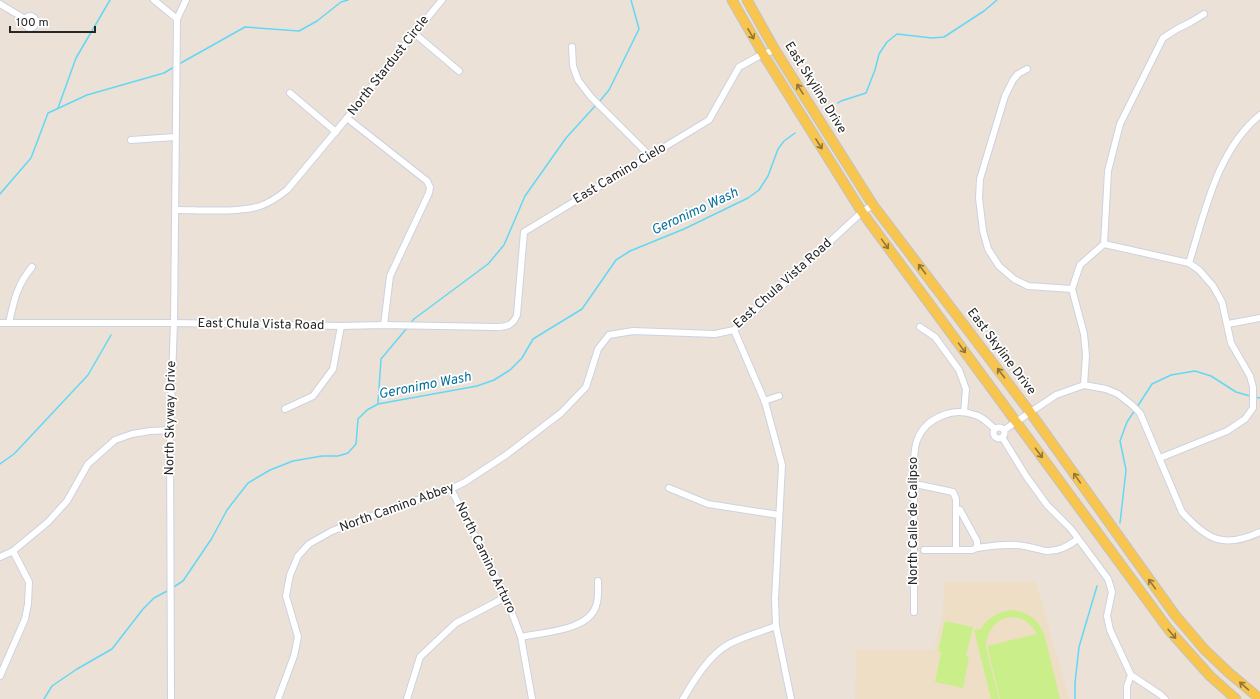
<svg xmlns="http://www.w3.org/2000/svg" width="1260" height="699" font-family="Overpass,sans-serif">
	<rect width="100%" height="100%" fill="#ebe1d7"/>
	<path fill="#eedec5" d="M944 582H1036L1069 699H855L856 650H934L943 613Z"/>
	<g fill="#caee8a">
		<path d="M1010 610C1028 612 1035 617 1044 633L1060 699H1053L1051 692 1053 699H1000L987 646 1037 634C1021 605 986 616 986 648L999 699H991L974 630 981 629C988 617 997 613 1010 610Z"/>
		<path d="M945 621 973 627 966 656 969 658 963 688 935 682 941 652 938 651Z"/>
	</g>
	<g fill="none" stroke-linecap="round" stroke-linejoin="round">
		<g stroke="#62d8f5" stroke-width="1.5">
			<path d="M179 64 245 27 299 31 317 21 341 2 348 0"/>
			<path d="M599 102 609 90 639 29 631 0"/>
			<path d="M838 103 841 101 866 93 875 70 879 54 887 42 897 34 932 38 944 37 984 11 997 0"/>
			<path d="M58 108 76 58 110 0"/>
			<path d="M0 194 31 158 48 113 87 95 164 73 174 67"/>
			<path d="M410 324 414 319 488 264 504 245 525 196 566 138 596 105"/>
			<path d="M1254 397 1260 398"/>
			<path d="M378 403 381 359 407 328"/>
			<path d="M1137 407 1152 384 1171 375 1195 371 1211 376 1236 392 1250 396"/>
			<path d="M0 464 14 454 88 375 111 335"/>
			<path d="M1120 523 1126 470 1120 441 1127 422 1135 410"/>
			<path d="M172 588 183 581 212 538 227 510 248 483 270 470 293 461 322 456H338L348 453 356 444 358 419 367 410 378 404 477 386 494 380 510 370 522 358 533 339 582 309 616 260 630 251 684 229 748 198 759 190 768 176 778 149 784 141 795 133"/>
			<path d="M44 699 52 686 77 669 112 649 143 609 154 598 169 590"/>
			<path d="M1075 699V683L1079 647 1097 586"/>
		</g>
		<defs>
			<g id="minor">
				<path d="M154 0 177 19"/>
				<path d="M0 4 25 19"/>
				<circle cx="30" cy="22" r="6"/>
				<path d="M414 33 459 71"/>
				<path d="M572 47 573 66 578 80 591 97 650 156"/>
				<path d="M1027 69 1018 74 1013 80 1005 96 980 179 979 198 983 231 988 249 999 266 1014 279 1028 286 1072 289"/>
				<path d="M290 93 336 132"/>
				<path d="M347 118 427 181 430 187 429 193 390 276 384 325"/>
				<path d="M131 140 175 137"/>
				<path d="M176 210C199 210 238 213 260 206 270 203 278 197 287 190L347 118 394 58 442 0"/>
				<path d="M1104 244 1189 263 1199 270 1213 286 1222 302 1231 343 1250 376 1253 387V408L1245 419 1227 431 1160 458"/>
				<path d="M1104 244 1108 171 1120 124 1163 38 1177 29 1191 22 1204 14"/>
				<path d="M1189 263C1205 212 1217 150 1260 115"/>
				<path d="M0 323H174L341 326 384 325 496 327C507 327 513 325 517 315L524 232 709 120 739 67 763 54 775 50"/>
				<path d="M9 323C14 300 17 285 32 267"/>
				<path d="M1228 324 1260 318"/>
				<path d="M920 327 935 337 959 370 966 389 964 412"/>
				<path d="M734 330 765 402 782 465 775 599 776 626 791 699"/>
				<path d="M1084 385 1086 355 1084 334 1072 289 1080 265 1104 244"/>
				<path d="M764 401 779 396"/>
				<path d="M285 409 313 396 333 369 341 326"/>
				<circle cx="999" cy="433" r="5.5"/>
				<path d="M1004 430 1056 395 1084 385 1106 389 1118 394 1132 405 1140 413 1182 512C1207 540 1224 549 1260 532"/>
				<path d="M1002 437 1026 476 1047 505 1071 529 1108 579 1112 592 1107 616 1110 630 1131 675 1127 686V699"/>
				<path d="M914 485H920L953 492 956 499V550"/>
				<path d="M669 488 708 504 779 515"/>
				<path d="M451 489 506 597 521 637 532 699"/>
				<path d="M956 509 960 510 977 541V548"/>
				<path d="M924 550H972L977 548C992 546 1009 543 1024 546 1032 547 1039 550 1046 551 1058 552 1068 546 1078 539"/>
				<path d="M0 557 13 551 48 522 67 501 88 464 115 440 132 434 150 431 170 430"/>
				<path d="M914 612V465C914 456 914 446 918 438 927 417 954 407 975 415 983 417 989 424 995 429"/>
				<path d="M521 637C543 632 588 631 596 606 599 598 598 589 598 581"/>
				<path d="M1131 675 1161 695 1165 699"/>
				<path d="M0 676 25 619 28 604 29 582 13 551"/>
				<path d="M171 699 170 433 174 323 177 19 186 0"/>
				<path d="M278 699 294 656 298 637 286 596 290 575 298 556 309 544 332 531 393 508 451 489 465 482 506 455 561 413 586 387 598 349 609 335 633 331 715 334 734 330 862 212 873 205"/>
				<path d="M407 699 420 657 456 623 506 597"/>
				<path d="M683 699C694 680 710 654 729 644 744 636 761 632 776 626"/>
			</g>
			<g id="primary">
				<path d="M732 0 763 54 862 212 1169 630 1210 676 1236 699"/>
				<path d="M747 0 775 50 873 205 1030 412 1175 615 1204 649 1228 672 1260 699"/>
			</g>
		</defs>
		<use href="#minor" stroke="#ccd2e2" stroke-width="8"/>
		<use href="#primary" stroke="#c3c3c3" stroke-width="11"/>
		<use href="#minor" stroke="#fff" stroke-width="6"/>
		<use href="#primary" stroke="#f8c54f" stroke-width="9"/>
	</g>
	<defs><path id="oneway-shaft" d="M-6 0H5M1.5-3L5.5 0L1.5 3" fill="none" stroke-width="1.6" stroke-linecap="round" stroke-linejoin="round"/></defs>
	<g stroke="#90763b">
		<use href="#oneway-shaft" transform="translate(751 34) rotate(60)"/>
		<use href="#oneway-shaft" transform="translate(800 89) rotate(-122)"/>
		<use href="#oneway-shaft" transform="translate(819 144) rotate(58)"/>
		<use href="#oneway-shaft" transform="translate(885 244) rotate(54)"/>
		<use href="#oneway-shaft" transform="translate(922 269) rotate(-127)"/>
		<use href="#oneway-shaft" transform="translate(962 348) rotate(54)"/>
		<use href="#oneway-shaft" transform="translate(1001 373) rotate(-127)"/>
		<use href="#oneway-shaft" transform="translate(1039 453) rotate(53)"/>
		<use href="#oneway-shaft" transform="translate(1077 478) rotate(-125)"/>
		<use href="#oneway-shaft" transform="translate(1152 584) rotate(-126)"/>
		<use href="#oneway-shaft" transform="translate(1172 634) rotate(50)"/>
		<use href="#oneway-shaft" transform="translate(1244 686) rotate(-139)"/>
	</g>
	<g text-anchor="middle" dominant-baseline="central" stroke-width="3.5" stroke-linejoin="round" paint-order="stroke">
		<g font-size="13" fill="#272727" stroke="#fff">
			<text transform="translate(389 66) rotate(-52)">North Stardust Circle</text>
			<text transform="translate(815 88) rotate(58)">East Skyline Drive</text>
			<text transform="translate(620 174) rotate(-31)">East Camino Cielo</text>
			<text transform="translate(783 284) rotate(-42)">East Chula Vista Road</text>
			<text transform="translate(261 325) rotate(1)">East Chula Vista Road</text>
			<text transform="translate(1001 352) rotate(53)">East Skyline Drive</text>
			<text transform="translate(171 418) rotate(-89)">North Skyway Drive</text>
			<text transform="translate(397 508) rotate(-20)">North Camino Abbey</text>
			<text transform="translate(914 521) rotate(-90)">North Calle de Calipso</text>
			<text transform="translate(485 558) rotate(64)">North Camino Arturo</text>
		</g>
		<g font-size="14" font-style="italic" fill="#06729c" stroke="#fff">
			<text transform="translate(695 212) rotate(-25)">Geronimo Wash</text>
			<text transform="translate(425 386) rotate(-11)">Geronimo Wash</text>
		</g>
	</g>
	<path d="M10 26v6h85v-6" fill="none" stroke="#272727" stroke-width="2"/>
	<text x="16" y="26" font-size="12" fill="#272727" stroke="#ffffff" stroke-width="3" paint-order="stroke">100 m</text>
</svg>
